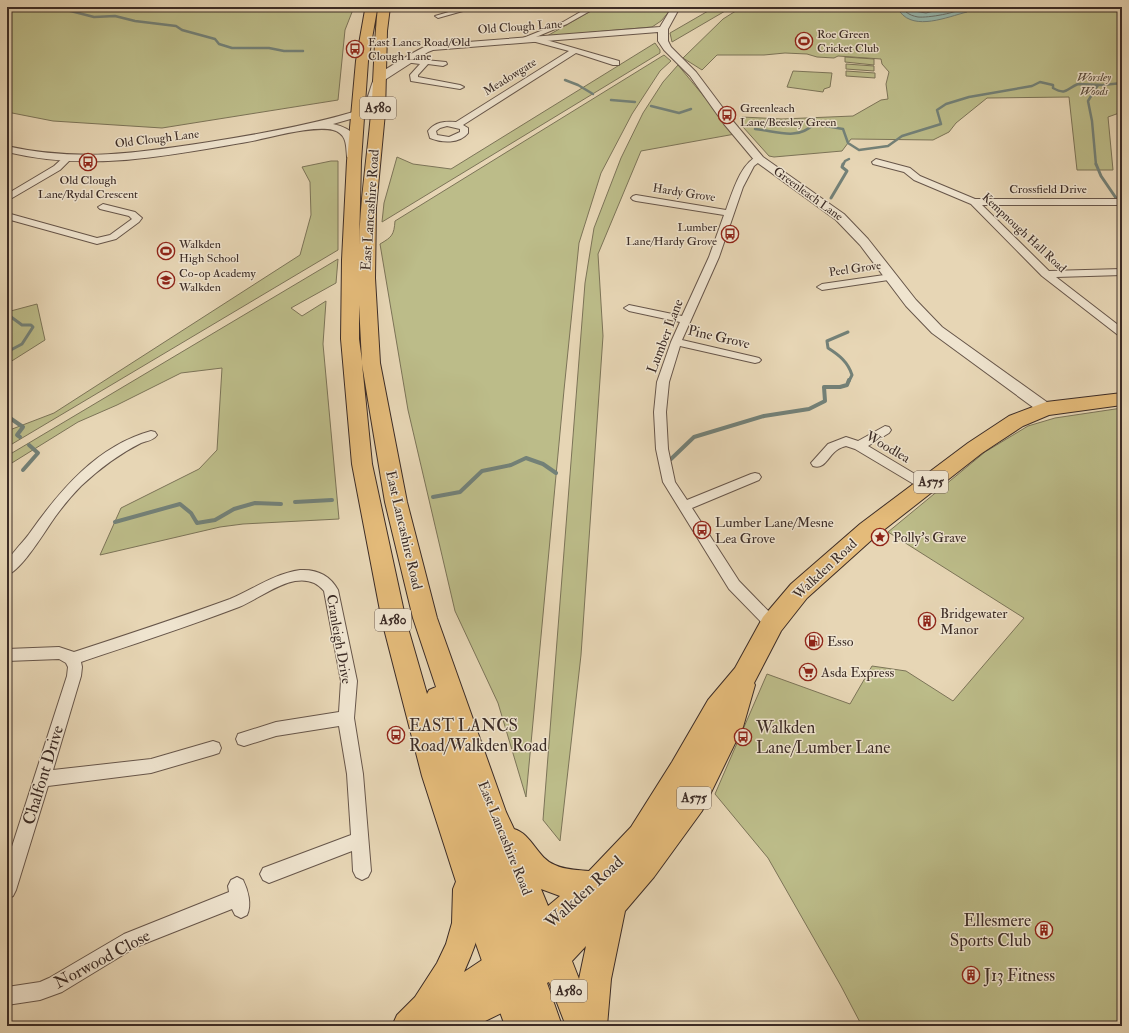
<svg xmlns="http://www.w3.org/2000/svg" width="1129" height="1033" font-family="'IM FELL Double Pica',serif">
	<rect width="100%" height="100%" fill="#e7d6b5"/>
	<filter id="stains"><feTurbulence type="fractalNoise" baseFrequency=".005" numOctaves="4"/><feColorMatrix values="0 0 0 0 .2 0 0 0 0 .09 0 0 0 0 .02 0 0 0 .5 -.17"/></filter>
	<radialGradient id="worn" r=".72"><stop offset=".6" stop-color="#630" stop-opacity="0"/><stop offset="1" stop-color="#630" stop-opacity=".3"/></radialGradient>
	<g fill="#bcbc89" stroke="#7c7458">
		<path d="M7 7H354L345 30 338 100 162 128 53 121 7 112Z"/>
		<path d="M598 7H673L661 21 652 27 547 36Z"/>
		<path d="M715 7H732L672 42 670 33Z"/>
		<path d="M742 7H1122V112L1108 117 1113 170H1077L1069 97 987 98 956 123 949 132 933 140 851 139 842 151 774 157 769 156 743 127 742 117 782 119 853 116 881 100 888 99 886 84 889 72 882 64 881 59 838 56 834 58 817 57 807 54 785 53 764 55H717L702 70 683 58 723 19Z"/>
		<path d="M655 43 660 50V53L382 222 384 203 397 157 413 164 451 169Z"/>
		<path d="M664 55 671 61 660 71 632 114 601 173 579 243 564 390 526 797 498 703 455 611 408 410 380 244C392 237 394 235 395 221Z"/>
		<path d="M845 57 874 59V65L845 62Z"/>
		<path d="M846 64 874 66V71L846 69Z"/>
		<path d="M678 65 735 134 641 151 598 254 603 336 581 655 560 841 543 820 585 283 594 228 621 158 643 113 663 82Z"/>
		<path d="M793 71 832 73 830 87 824 89 823 92 787 87Z"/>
		<path d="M846 71 875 73V78L846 76Z"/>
		<path d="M331 161H338V250L7 447V431L54 413 300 255 311 215 310 182 302 167Z"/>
		<path d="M338 259 336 283 291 308 302 316 326 301 323 344 339 519 243 524 220 527 100 555 121 508 199 469 217 450 222 368 181 373 117 405 78 422 7 466V456Z"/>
		<path d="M37 304 45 340 7 364V312Z"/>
		<path d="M1122 408V1026H862L841 986 768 858 715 794 767 674 850 704 872 666 906 671 953 701 1024 618 888 532 985 452 1028 426 1055 418Z"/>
	</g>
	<path fill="#97b9af" stroke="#738178" d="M969 7 967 12C947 17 915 31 900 12L905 8Z"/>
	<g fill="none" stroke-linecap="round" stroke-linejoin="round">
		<g stroke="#6a726a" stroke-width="1">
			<path d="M908 7 906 12C910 15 913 16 918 17 928 18 958 13 965 7"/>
			<path d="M913 7 914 11 926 13 949 7"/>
		</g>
		<g stroke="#738178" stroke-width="2.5">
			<path d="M55 7 94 17 115 16 135 21 176 26 182 30 215 39 219 44 232 48H269L284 51H303"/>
			<path d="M565 80 578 85 593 94"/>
			<path d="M611 100 635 102"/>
			<path d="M651 106 679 113 691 109"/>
			<path d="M755 129C776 131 797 141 814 124L843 129 848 143 859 150 888 146 902 136 941 124 937 110 946 104 969 97 1032 86 1040 82 1053 85V88C1067 96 1067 88 1078 84L1103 85 1122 83"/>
			<path d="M843 165 845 161 849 159"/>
			<path d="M1096 165 1092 121 1088 101 1098 85"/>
		</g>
		<g stroke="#738178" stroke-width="3">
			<path d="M1096 164 1101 176 1116 198"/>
			<path d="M831 198 847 171 842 167 843 164"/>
			<path d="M7 314 22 325H31L33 327 22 344 7 352"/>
			<path d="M848 332 827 341 828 348C839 355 848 362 852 375L849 381"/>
		</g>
		<g stroke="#738178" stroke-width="4">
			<path d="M7 404 9 411 7 416 23 427 17 435 20 437"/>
			<path d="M671 459 694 437 764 416 809 409 825 401 824 387H840L847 385 849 380"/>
			<path d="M23 470 38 453 29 445"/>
			<path d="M433 497 460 492 482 471 511 465 526 458 543 464 556 473"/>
			<path d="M295 502 332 500"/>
			<path d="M115 522 180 504 191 513 197 523 215 520 234 509 255 503 281 504"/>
		</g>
		<defs>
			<g id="minor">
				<path d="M466 7H477L438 18 435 16Z"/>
				<path d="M589 7H597L567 24 536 37 619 61V65H613L576 53 463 125 468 128V133C459 144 442 143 430 138L428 131C435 122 444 121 456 122L569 51 532 41V39L527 40 523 38 563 22ZM447 126 460 129V132L449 137 437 135 436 131 440 128Z"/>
				<path d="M404 58 446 62 447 64 443 66 428 64 418 75V77L460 85 464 87 460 89 411 81 410 75 420 64 404 62Z"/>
				<path d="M68 155 72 158 60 170 7 201V194L54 166 65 156Z"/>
				<path d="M759 156 763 159 754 166 743 187 719 257 682 340 755 357 759 358 761 360 759 362 755 363 680 346 669 382 666 412 668 449 675 482 687 500 751 474 755 473 759 474 761 477 759 480 692 508 739 581 777 620 779 624 777 628 772 630 767 628 729 589 663 482 656 449 654 412 657 382 671 342 680 322 629 311 624 308 629 305 682 316 709 257 724 215 636 201 633 200 631 198 633 196 636 195 726 210C732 194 741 161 759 156Z"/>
				<path d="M876 159 910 168 920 176 975 199H1122V205H982L1049 271 1122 269V275L1056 277 1122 328V336L1118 335 1042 276 971 204 914 180 904 172 873 164 872 162Z"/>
				<path d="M103 204 135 212 142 218 139 222 116 239 97 244 7 219V213L97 238 110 235 132 219 129 216 100 209 98 207Z"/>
				<path d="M891 274 895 275 896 277 895 279 822 290 817 287 822 284Z"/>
				<path d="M885 426 889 427 891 430 889 433 868 446 930 483 932 486 930 489 926 491 922 489 855 449 846 446C843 447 839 448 837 450 828 456 825 470 813 466L811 463 828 444 846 437 858 441Z"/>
				<path d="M151 431 155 432 157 435C154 440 147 441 141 443 119 454 99 469 81 486 72 495 63 506 55 517 45 531 22 570 7 575 7 571 6 567 7 563 8 557 25 540 29 534 60 490 97 446 151 431Z"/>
				<path d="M300 570C316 569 330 575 338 590L357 681 354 718 363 774 371 871 368 877 362 880 356 877 353 871 352 851 269 883 263 880 260 874 263 868 351 835 347 774 339 726 276 736 244 746 238 744 236 739 238 734 276 722 339 712 341 681 324 591C317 582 307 579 295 581 275 585 258 599 239 607 187 627 134 644 81 662L82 667 81 676 53 770 151 759 213 741 219 743 221 748 219 753 213 755 151 773 48 786 16 890 13 896 7 899V862L67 676 68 667 66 663 59 659 7 661V649L59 647 74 652C126 635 178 618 230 599 254 589 273 574 300 570Z"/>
				<path d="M237 877 243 880C248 890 252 905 247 915L241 918 235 915 232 909 136 947 62 992 40 1000 7 1005V987L40 982 49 978 124 934 229 892 228 886 231 880Z"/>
			</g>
			<path id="tertiary" d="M672 7H680L668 29V41L671 47 696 72 732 120 763 157 844 214 868 239 916 300 942 327 1051 405 1054 409 1051 413 1046 414 1041 413 932 333 906 306 860 245 836 220 755 161 724 124 690 76 664 50 658 41V32L433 50 428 52 383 81 376 104 368 114 333 124C355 129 356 137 359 157L353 160 347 157C346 145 347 134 333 130 312 125 270 138 247 142 164 156 90 172 7 152V146C78 162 138 153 209 142 260 134 311 125 360 110 369 100 369 90 374 79 377 73 420 48 429 45L660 27Z"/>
			<path id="primary" d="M467 875 477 879C490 910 477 943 464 972L488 956 499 952 510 956 514 967 509 978 520 982 524 993 520 1004 475 1026H392L397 1015 415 997 437 963 446 944 452 923 453 889 457 879Z"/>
			<path id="trunk" d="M373 7 377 10 368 61 361 161 359 247C360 202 367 158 371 114 374 78 374 42 378 7H390L387 31 385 113 376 208 375 278 380 363 407 502 437 618 506 812 514 829C532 834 537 858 555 865 565 870 579 870 589 871L631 827 672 762 708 700 735 668 763 617 791 584 860 524 968 443 1009 416 1046 402 1122 393V405L1049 415 1023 426 982 453 876 536 807 598 781 631 754 683 755 685 743 727 702 811 654 877 625 911 611 979 607 1026H566L549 982 547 983 562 1026H505L476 944 422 776 382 621 352 464 341 339 342 260 347 161 356 61 365 10 367 8ZM359 305 362 361 359 339ZM362 364 385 502 413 618 436 687 429 690 427 694 406 621 372 464ZM541 889 560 896 548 906ZM586 946 579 979 572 961Z"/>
		</defs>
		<use href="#minor" stroke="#67564a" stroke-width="2"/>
		<use href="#tertiary" stroke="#67564a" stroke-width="2"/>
		<use href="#primary" stroke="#3c2c26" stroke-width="2"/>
		<use href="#trunk" stroke="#3c2c26" stroke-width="2"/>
		<use href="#minor" fill="#efe4cf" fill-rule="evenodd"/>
		<use href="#tertiary" fill="#efe4cf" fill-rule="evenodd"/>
		<use href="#primary" fill="#e4bb7a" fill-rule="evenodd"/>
		<use href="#trunk" fill="#e4bb7a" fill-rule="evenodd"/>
	</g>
	<defs>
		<symbol id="stadium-ring" viewBox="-11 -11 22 22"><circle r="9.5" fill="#efe4cf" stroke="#8f2418" stroke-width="1.5"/><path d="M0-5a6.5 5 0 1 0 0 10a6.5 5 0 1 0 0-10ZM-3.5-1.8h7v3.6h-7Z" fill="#8f2418"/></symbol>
		<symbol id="bus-ring" viewBox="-11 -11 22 22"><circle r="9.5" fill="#efe4cf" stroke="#8f2418" stroke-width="1.5"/><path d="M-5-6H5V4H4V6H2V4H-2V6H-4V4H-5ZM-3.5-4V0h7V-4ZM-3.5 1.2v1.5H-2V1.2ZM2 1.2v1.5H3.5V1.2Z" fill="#8f2418"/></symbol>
		<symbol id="school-ring" viewBox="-11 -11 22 22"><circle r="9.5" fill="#efe4cf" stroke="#8f2418" stroke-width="1.5"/><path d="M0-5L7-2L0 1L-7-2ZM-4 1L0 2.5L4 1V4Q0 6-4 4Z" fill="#8f2418"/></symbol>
		<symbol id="sight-ring" viewBox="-11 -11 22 22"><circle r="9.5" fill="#efe4cf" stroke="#8f2418" stroke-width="1.5"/><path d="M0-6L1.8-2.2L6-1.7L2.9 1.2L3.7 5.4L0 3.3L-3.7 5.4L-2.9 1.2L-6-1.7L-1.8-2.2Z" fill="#8f2418"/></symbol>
		<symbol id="building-ring" viewBox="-11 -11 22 22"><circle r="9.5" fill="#efe4cf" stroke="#8f2418" stroke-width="1.5"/><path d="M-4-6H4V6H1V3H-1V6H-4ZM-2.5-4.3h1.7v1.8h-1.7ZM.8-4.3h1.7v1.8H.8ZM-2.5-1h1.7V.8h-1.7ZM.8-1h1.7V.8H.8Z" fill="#8f2418"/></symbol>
		<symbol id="fuel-ring" viewBox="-11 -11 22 22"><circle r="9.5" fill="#efe4cf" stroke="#8f2418" stroke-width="1.5"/><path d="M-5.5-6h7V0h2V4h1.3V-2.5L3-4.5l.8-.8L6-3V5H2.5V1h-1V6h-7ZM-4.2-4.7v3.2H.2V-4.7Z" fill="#8f2418"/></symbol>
		<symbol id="supermarket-ring" viewBox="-11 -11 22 22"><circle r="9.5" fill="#efe4cf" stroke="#8f2418" stroke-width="1.5"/><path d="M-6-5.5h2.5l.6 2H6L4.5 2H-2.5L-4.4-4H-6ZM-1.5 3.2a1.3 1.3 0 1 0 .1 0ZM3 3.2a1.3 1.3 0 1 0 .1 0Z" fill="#8f2418"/></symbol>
	</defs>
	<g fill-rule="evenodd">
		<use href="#stadium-ring" x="794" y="31" width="20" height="20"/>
		<use href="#bus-ring" x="345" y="39" width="20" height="20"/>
		<use href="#bus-ring" x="717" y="105" width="20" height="20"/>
		<use href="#bus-ring" x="78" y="152" width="20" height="20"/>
		<use href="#bus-ring" x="720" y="224" width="20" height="20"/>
		<use href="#stadium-ring" x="156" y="241" width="20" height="20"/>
		<use href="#school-ring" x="156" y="270" width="20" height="20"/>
		<use href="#bus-ring" x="692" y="520" width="20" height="20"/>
		<use href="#sight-ring" x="870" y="527" width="20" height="20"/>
		<use href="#building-ring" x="917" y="611" width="20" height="20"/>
		<use href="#fuel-ring" x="804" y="631" width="20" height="20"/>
		<use href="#supermarket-ring" x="798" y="662" width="20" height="20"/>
		<use href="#bus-ring" x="386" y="725" width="20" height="20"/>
		<use href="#bus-ring" x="733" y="727" width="20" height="20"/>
		<use href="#building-ring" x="1034" y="920" width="20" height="20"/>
		<use href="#building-ring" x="961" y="965" width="20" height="20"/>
	</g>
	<g text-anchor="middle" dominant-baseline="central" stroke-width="3" stroke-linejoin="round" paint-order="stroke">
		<g font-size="12" fill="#3c2c26" stroke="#efe4cf">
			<text transform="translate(520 27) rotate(-4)">Old Clough Lane</text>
			<text transform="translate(510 77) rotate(-32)">Meadowgate</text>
			<text transform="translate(157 139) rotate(-7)">Old Clough Lane</text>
			<text x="1048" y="189">Crossfield Drive</text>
			<text transform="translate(684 193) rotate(9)">Hardy Grove</text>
			<text transform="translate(808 194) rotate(36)">Greenleach Lane</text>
			<text transform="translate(1024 233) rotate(43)">Kempnough Hall Road</text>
			<text transform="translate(855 269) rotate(-8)">Peel Grove</text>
		</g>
		<g font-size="12" fill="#3c2c26" stroke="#efe4cf" text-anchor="start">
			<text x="817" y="34">Roe Green<tspan x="817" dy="14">Cricket Club</tspan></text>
			<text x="368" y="42">East Lancs Road/Old<tspan x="368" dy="14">Clough Lane</tspan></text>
			<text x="740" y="108">Greenleach<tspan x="740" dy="14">Lane/Beesley Green</tspan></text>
			<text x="88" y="180" text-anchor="middle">Old Clough<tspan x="88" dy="14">Lane/Rydal Crescent</tspan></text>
			<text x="717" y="227" text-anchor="end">Lumber<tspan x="717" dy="14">Lane/Hardy Grove</tspan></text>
			<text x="179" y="244">Walkden<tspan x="179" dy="14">High School</tspan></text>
			<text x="179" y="273">Co-op Academy<tspan x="179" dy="14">Walkden</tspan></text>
		</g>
		<g font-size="12" font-style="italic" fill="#56493a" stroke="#efe4cf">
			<text x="1094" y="77">Worsley<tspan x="1094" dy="14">Woods</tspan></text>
		</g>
		<g fill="#efe4cf" stroke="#726359" stroke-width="1">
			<rect x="360" y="97" width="36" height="22" rx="3"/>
			<rect x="914" y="471" width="34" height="22" rx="3"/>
			<rect x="375" y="609" width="36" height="22" rx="3"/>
			<rect x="677" y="787" width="34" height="22" rx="3"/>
			<rect x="551" y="980" width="36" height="22" rx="3"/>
		</g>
		<g font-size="13" font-weight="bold" fill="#3c2c26">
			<text x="378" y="108">A580</text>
			<text x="931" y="482">A575</text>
			<text x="393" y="620">A580</text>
			<text x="694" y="798">A575</text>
			<text x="569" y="991">A580</text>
		</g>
		<g font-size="14" fill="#3c2c26" stroke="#efe4cf">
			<text transform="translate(370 210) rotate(-86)">East Lancashire Road</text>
			<text transform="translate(665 336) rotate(-69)">Lumber Lane</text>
			<text transform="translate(719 337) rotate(13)">Pine Grove</text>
			<text transform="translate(888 447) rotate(30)">Woodlea</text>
			<text transform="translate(404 530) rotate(77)">East Lancashire Road</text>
			<text transform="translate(825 569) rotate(-43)">Walkden Road</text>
			<text transform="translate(339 639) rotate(80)">Cranleigh Drive</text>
			<text transform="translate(505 838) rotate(68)">East Lancashire Road</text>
		</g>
		<g font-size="14" fill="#3c2c26" stroke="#efe4cf" text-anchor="start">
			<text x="715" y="522">Lumber Lane/Mesne<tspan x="715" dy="16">Lea Grove</tspan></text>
			<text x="893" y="537">Polly's Grave</text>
			<text x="940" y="613">Bridgewater<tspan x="940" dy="16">Manor</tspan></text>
			<text x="827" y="641">Esso</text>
			<text x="821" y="672">Asda Express</text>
		</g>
		<g font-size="17" fill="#3c2c26" stroke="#efe4cf" text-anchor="start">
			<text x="409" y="725">EAST LANCS<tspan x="409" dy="20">Road/Walkden Road</tspan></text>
			<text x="756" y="727">Walkden<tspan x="756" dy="20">Lane/Lumber Lane</tspan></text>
			<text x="1031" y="920" text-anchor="end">Ellesmere<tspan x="1031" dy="20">Sports Club</tspan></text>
			<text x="984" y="975">J13 Fitness</text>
		</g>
		<g font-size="17" fill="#3c2c26" stroke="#efe4cf">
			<text transform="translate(43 775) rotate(-73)">Chalfont Drive</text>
			<text transform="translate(584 892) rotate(-42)">Walkden Road</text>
			<text transform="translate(102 959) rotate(-28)">Norwood Close</text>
		</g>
	</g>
	<rect width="1129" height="1033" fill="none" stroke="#e7d6b5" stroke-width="24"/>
	<rect x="8" y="8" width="1113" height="1017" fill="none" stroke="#3c2c26" stroke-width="2"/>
	<rect x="12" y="12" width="1105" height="1009" fill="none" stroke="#3c2c26"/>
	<rect width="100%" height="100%" filter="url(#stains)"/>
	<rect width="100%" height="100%" fill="url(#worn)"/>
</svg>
